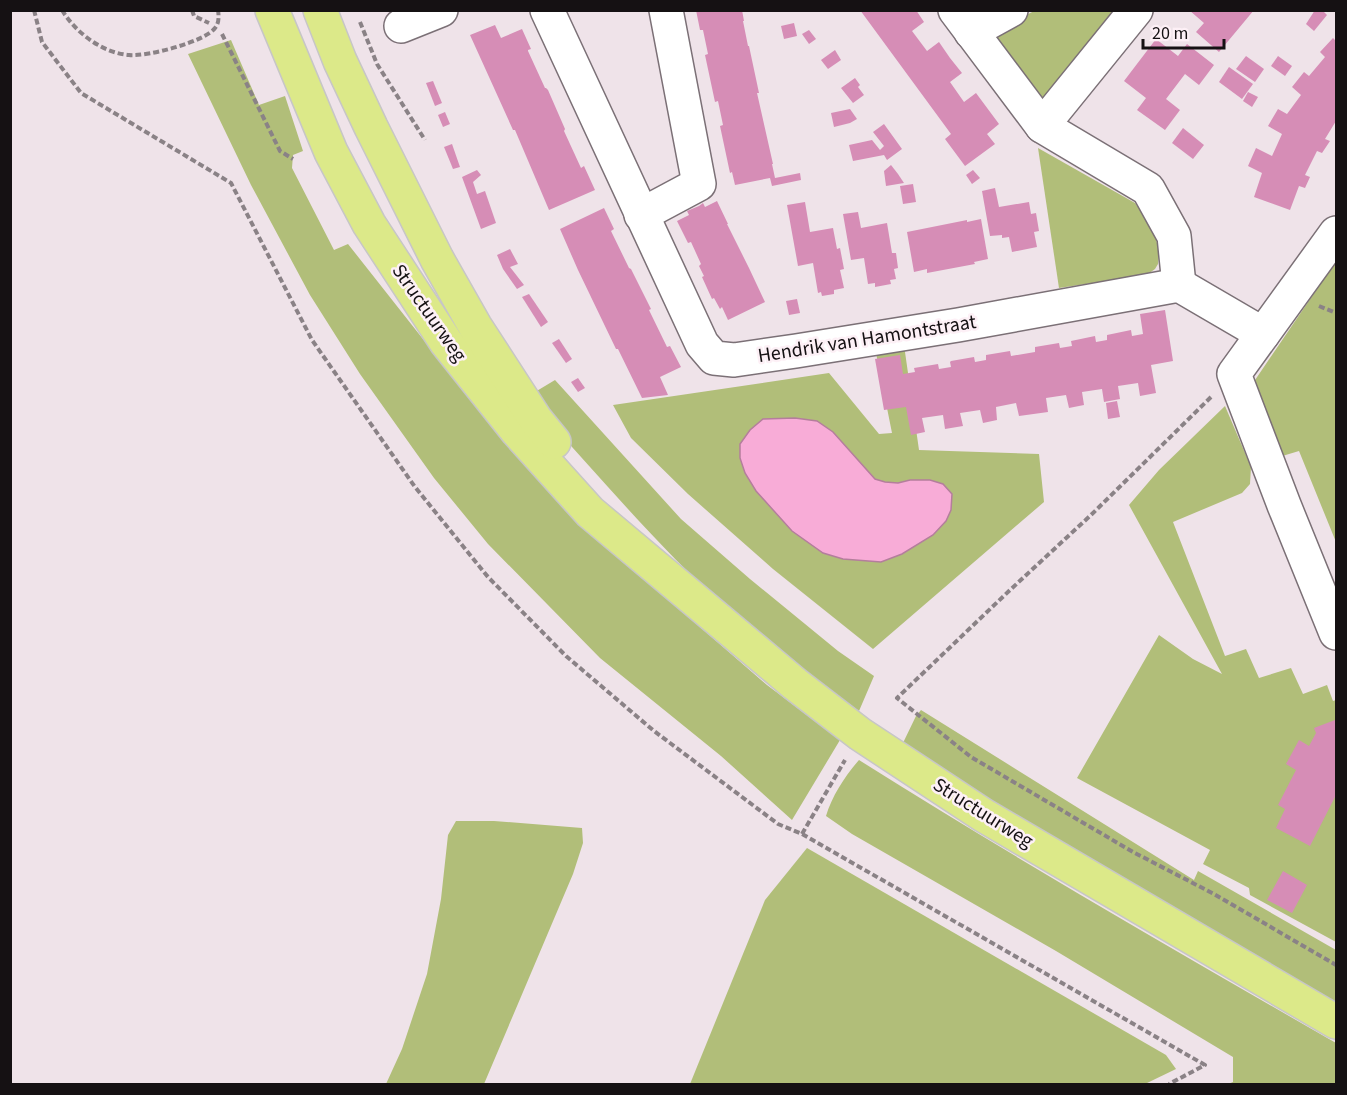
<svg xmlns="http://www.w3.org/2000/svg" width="1347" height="1095" font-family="'Source Sans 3',sans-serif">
	<rect width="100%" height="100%" fill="#efe3e9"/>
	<g fill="#b1be79" fill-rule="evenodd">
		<path d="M1034 11H1115L1049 97 1039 98 996 42 998 30Z"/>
		<path d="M231 40 259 105 285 96 303 151 293 155 292 168 334 250 348 244 445 367 528 459 685 614 767 685 840 740 792 820 721 756 600 658 488 544 434 478 360 374 310 295 251 185 188 54Z"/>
		<path d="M1038 148 1135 203 1155 232 1159 255 1158 264 1155 269 1148 274 1139 276 1059 288Z"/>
		<path d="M1336 261V542L1299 451 1279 457 1251 386Z"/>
		<path d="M903 338 919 450 1039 454 1044 502 873 649 773 569 688 494 631 438 613 405 829 373 879 434 892 433 874 343ZM795 418 817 421 833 432 875 479 885 482 898 483 910 480 792 531 756 491 745 473 763 419Z"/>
		<path d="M555 380 681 519 750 579 838 651 874 676 859 711C814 678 768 646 726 608 661 549 604 482 545 417L530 395Z"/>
		<path d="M1225 406 1251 467 1250 484 1242 493 1173 522 1225 656 1246 649 1259 678 1291 668 1303 694 1327 685 1333 701 1336 700V942L1250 895 1249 888 1203 864 1210 850 1077 778 1159 635 1193 659 1222 674 1129 505 1159 470Z"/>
		<path d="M921 710 1194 880 1198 871 1336 950V1002L1182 915 994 804 902 745 916 716Z"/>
		<path d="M859 760C1016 859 1176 951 1336 1043V1084H1228L1233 1082V1057L1056 951 852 834 826 816C832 796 845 776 859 760Z"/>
		<path d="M456 821H494L582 828 583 843 573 874 484 1084H386L402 1049 427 974 441 899 448 835Z"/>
		<path d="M807 848 1166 1055 1176 1069 1145 1084H690L765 900Z"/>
	</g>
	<path fill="#f8acd7" stroke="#b47e9c" stroke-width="1.5" d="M795 418 817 421 833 432 875 479 885 482 898 483 910 480H930L943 484 952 494 951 510 946 521 933 535 902 554 881 562 843 559 823 553 792 531 756 491 745 473 740 458V444L750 430 763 419Z"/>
	<g fill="#d68db6">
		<path d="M696 10H742L744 21H743L748 46H749L759 93H757L773 164H772L775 178 800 173 801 180 772 186 770 178 735 185 732 172 730 173 720 126 723 125 718 101 715 102 705 55 708 54 703 30H700Z"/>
		<path d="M860 10H916L924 22 912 31 927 51 939 42 950 58 962 73 950 82 964 102 976 93 999 124 987 134 995 144 965 166 945 139 951 134Z"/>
		<path d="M1189 10H1254L1219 52 1196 32 1204 23Z"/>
		<path d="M1315 10H1322L1327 15 1314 31 1306 24Z"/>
		<path d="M794 23 797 36 784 39 781 26Z"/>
		<path d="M495 25 501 38 522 29 531 49 528 50V51L545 88H546L548 90 565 129 564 131 581 168 584 166 595 190 549 210 515 130H513L470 35Z"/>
		<path d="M809 30 816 39 809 44 802 34Z"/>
		<path d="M1333 38 1336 41V121L1325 139 1330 141 1322 153 1317 151 1305 175 1310 177 1305 188 1299 186 1290 210 1254 197 1262 173 1248 166 1256 148 1272 156 1282 134 1268 126 1278 109 1287 114 1301 95 1292 87 1304 72 1309 76 1325 57 1320 52Z"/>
		<path d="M1156 39 1178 56 1187 44 1214 65 1199 85 1185 74 1166 99 1180 110 1165 130 1137 110 1146 98 1124 81Z"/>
		<path d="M835 50 841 60 828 69 821 60Z"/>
		<path d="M1246 56 1264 69 1255 82 1236 69Z"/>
		<path d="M1278 56 1292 66 1285 76 1271 66Z"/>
		<path d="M1229 67 1253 84 1242 99 1219 82Z"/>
		<path d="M855 78 860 85 858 87 864 95 853 103 841 88Z"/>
		<path d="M433 81 442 103 435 106 426 83Z"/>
		<path d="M1248 92 1258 97 1252 107 1243 101Z"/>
		<path d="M850 109 857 119 850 123 834 127 831 113Z"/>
		<path d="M445 112 450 124 443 127 438 115Z"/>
		<path d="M884 124 902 149 887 160 884 155 853 161 849 145 872 140 880 150 884 146 873 132Z"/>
		<path d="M1183 128 1204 145 1193 159 1172 143Z"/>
		<path d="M452 144 460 167 453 169 444 147Z"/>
		<path d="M891 165 898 174 904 183 886 186 884 171Z"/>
		<path d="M477 170 481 175 473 182 477 194 485 191 496 223 481 229 462 177Z"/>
		<path d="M973 170 980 178 972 184 966 175Z"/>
		<path d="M913 184 916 202 903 204 900 186Z"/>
		<path d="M995 188 999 207 1029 202 1031 214 1036 213 1039 231 1034 232 1037 247 1012 252 1009 237 1002 238V235L990 236 982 191Z"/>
		<path d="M717 201 728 224H727L749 268 765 302 728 320 722 307 720 309 714 298 712 299 702 277 704 276 699 266 701 264 691 242 688 243 677 221 689 215 687 211 699 206 703 203 705 207Z"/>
		<path d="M805 202 810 232 833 228 837 249 840 248 844 269 840 270 844 288 834 290V294L822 296 821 292 818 293 813 263 798 266 787 205Z"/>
		<path d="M604 208 614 229 611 231 629 268 631 269 651 309 649 310 667 347 670 346 681 367 660 377 668 395 642 398 618 349H616L578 270 560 229Z"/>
		<path d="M858 212 861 228 887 223 892 253H896L898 268 894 269 896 279 890 280 891 284 875 287V283L868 284 864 258 851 260 843 214Z"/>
		<path d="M981 219 988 259 974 262 975 264 927 273V269L914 272 907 232 967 220V222Z"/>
		<path d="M510 249 518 264 510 267 524 285 517 289 503 269 497 255Z"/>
		<path d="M529 294 548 322 541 327 522 297Z"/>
		<path d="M797 299 800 313 789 315 786 301Z"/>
		<path d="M1165 310 1173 361 1151 365 1156 393 1140 396 1138 383 1118 386 1120 399 1104 402 1102 389 1082 392 1084 405 1069 408 1066 395 1046 398 1048 412 1019 416 1016 403 996 407 997 420 983 423 980 410 960 413 963 426 945 429 943 415 922 418 925 432 911 435 906 407 884 410 875 359 900 355 903 374 915 372 914 368 938 364 939 369 951 367 950 362 951 361 974 357 975 362 986 360V355L1010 351 1011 356 1035 352V347L1059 343 1060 348 1072 346 1071 341 1095 336 1096 342 1107 340V335L1131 330 1132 336 1143 334 1140 314Z"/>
		<path d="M559 339 572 359 566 363 552 343Z"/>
		<path d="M578 378 585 388 578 392 571 382Z"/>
		<path d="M1117 401 1120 417 1108 419 1106 403Z"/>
		<path d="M1335 720 1336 723V795L1310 846 1276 828 1285 809 1278 805 1296 770 1286 764 1299 740 1309 746 1316 733 1314 728Z"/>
		<path d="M1283 871 1307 885 1292 913 1267 900Z"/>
	</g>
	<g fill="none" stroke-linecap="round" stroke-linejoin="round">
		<defs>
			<g id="minor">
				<path d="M547 10 702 344 714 358 734 360 796 351 958 325 1179 285 1263 334"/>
				<path d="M955 10 1042 126 1148 189 1174 236 1179 285"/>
				<path d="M401 26 441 10"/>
				<path d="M971 32 1011 10"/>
				<path d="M1042 126 1136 10"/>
				<path d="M641 215 699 184 666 10"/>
				<path d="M1336 233 1234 374 1284 505 1336 633"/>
			</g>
			<g id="major">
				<path d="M272 10 331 152 369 224 446 342 517 431 590 512 795 684 860 734 983 815 1336 1022"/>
				<path d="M320 10 340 61 371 127 437 259 475 326 536 420 554 442"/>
			</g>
		</defs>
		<use href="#minor" stroke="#7b7076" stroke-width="36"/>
		<use href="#major" stroke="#c7c6c6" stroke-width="36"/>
		<g stroke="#8a8286" stroke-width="4" stroke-dasharray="6 3" stroke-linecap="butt">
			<path d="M34 10 42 42 81 93 231 183 312 340 415 487 488 577 566 656 654 731 778 824 802 834 1205 1065 1169 1084"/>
			<path d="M62 10C75 32 102 53 129 55 146 57 205 42 215 28 219 23 219 17 218 10"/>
			<path d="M192 10 194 16 209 23"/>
			<path d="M360 22 377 64 425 140"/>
			<path d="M222 34 280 151 293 159"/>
			<path d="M1319 306 1336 313"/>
			<path d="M1211 397 1091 515 1010 590 897 698 971 757 1133 852 1214 894 1336 965"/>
			<path d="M802 834 845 760"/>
		</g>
		<use href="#minor" stroke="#fff" stroke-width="33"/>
		<use href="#major" stroke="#dce989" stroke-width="33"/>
	</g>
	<g text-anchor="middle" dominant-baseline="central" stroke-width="5" stroke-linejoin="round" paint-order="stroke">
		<g font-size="20" fill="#151113" stroke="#fdf0f6">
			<text transform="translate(429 313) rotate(55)">Structuurweg</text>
			<text transform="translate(867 339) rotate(-9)">Hendrik van Hamontstraat</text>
			<text transform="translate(983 813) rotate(32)">Structuurweg</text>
		</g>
	</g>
	<rect width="1347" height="1095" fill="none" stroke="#151113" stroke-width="24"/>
	<path d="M1143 39v9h81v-9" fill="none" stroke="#151113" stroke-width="3"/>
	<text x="1152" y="39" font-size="18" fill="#151113" stroke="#fdf0f6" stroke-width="4.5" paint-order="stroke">20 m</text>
</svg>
